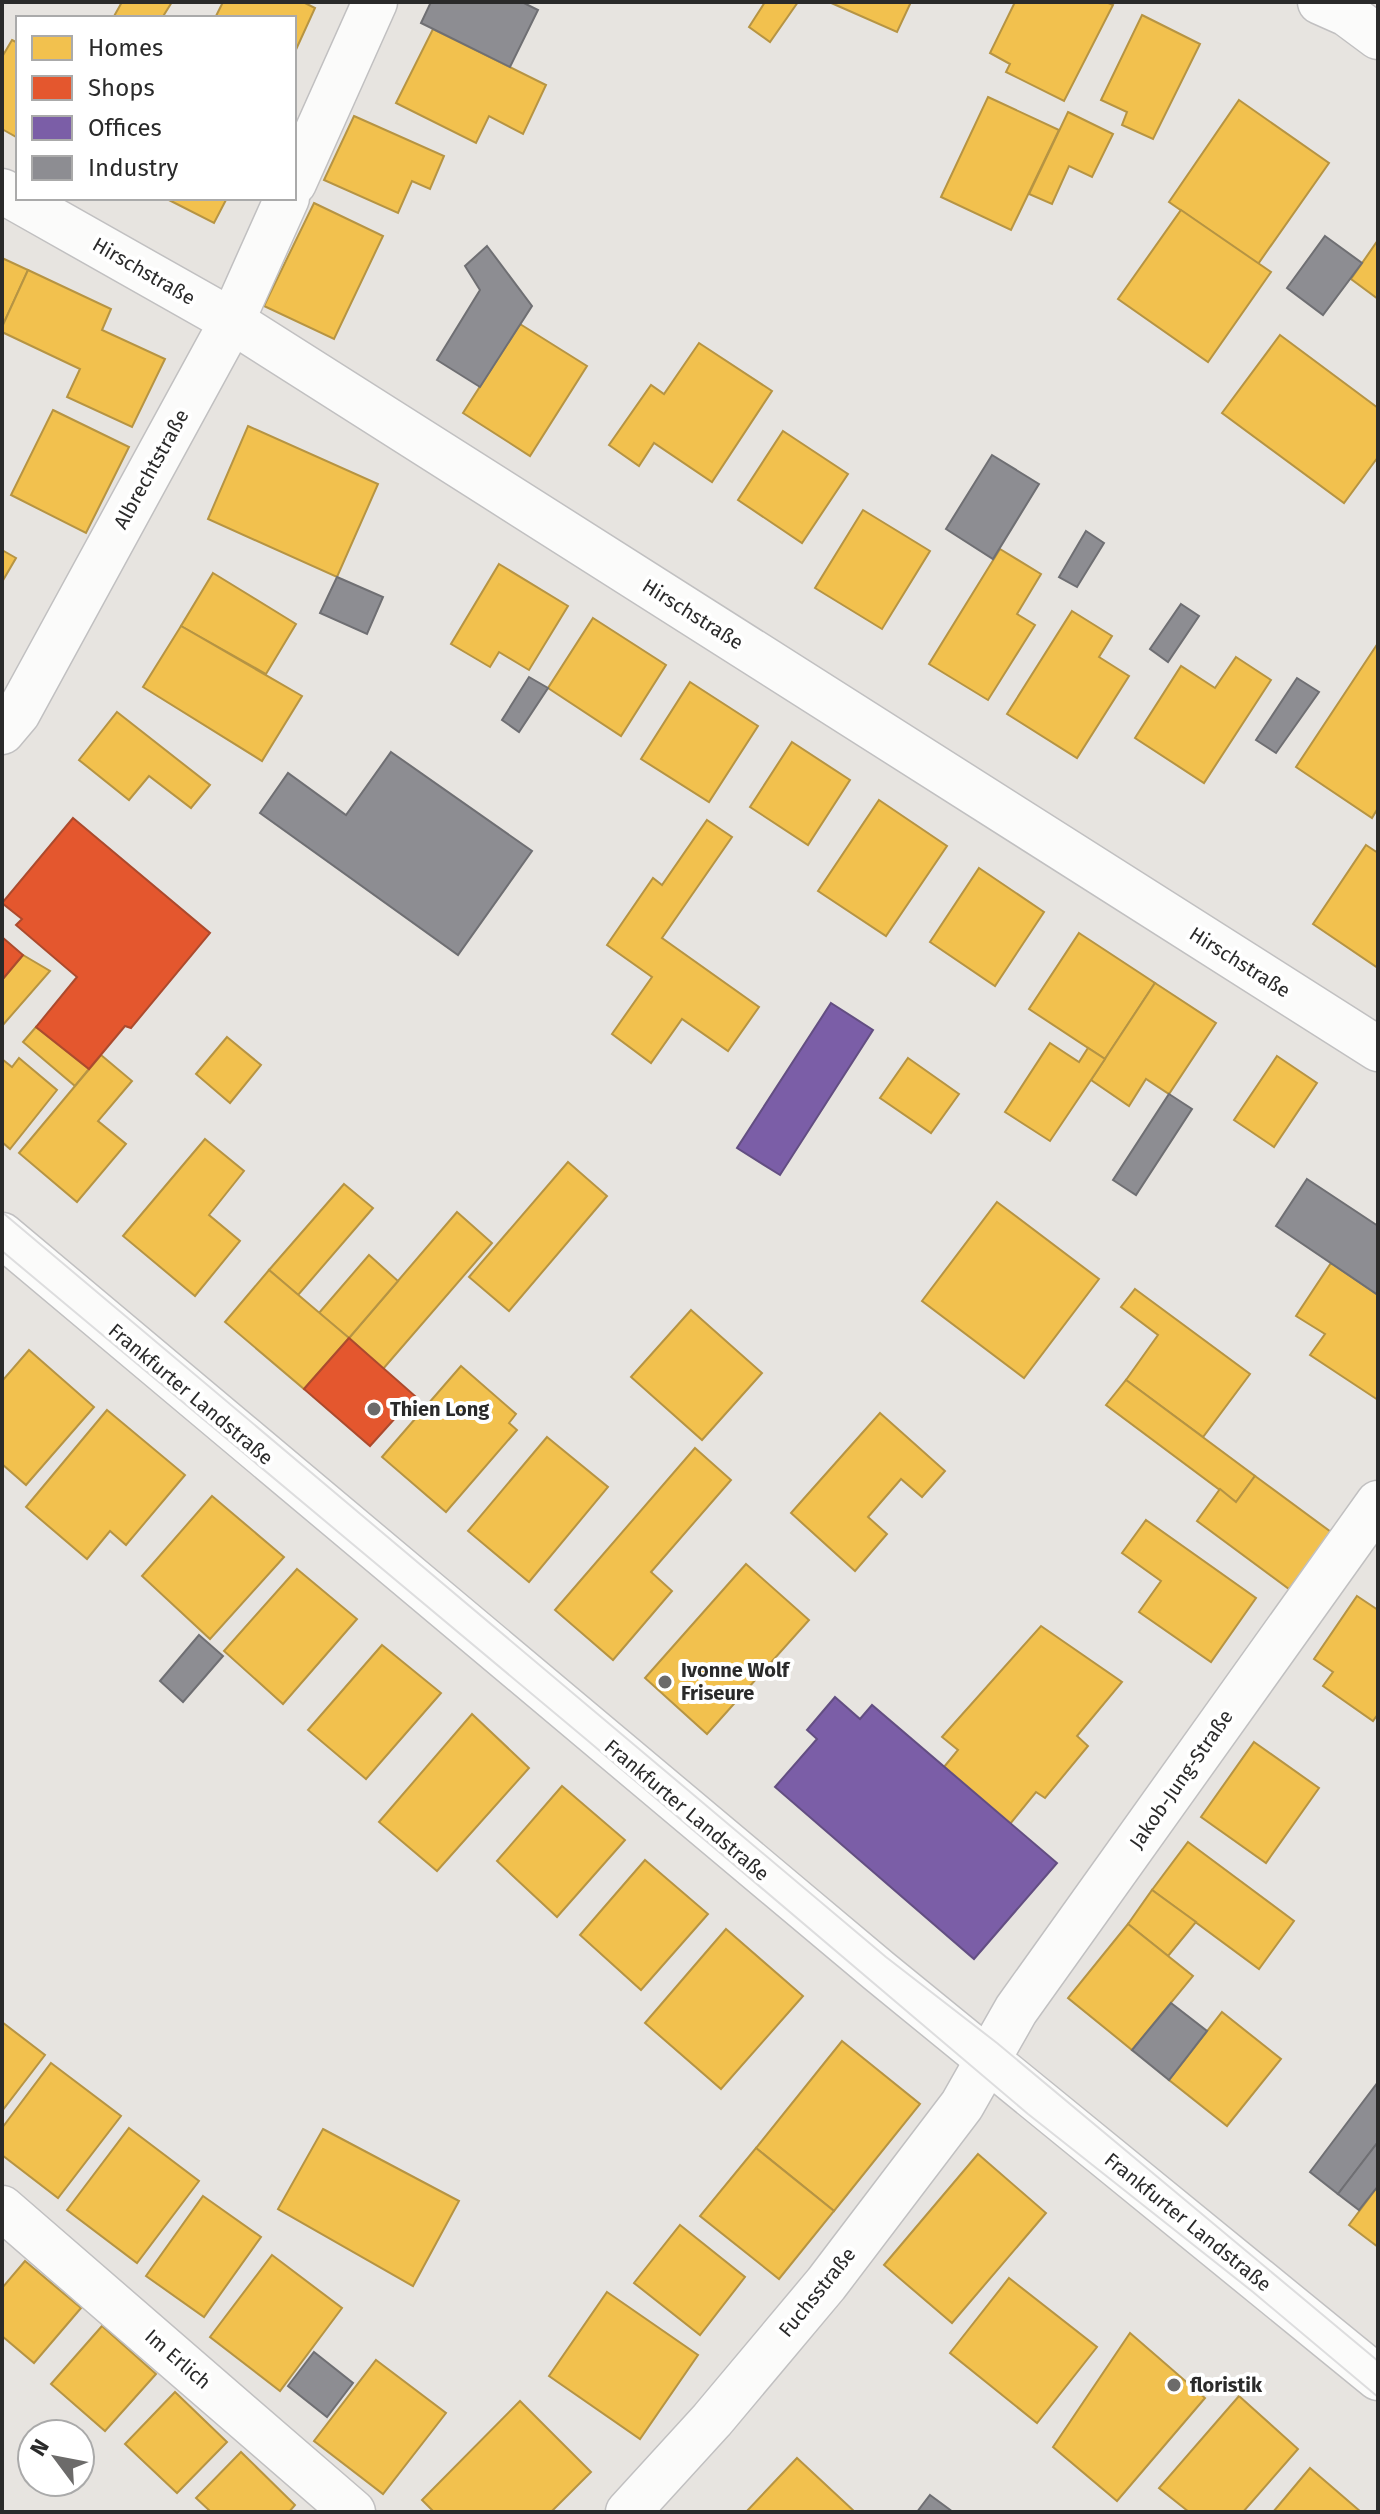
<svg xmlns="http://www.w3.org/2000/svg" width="1380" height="2514" font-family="'Fira Sans',sans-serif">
	<rect width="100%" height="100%" fill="#e7e4e0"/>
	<g fill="#f2c14e" stroke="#b69443" stroke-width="2">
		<path d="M122 2H172L162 18H113Z"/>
		<path d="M223 2H303L315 8 294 54V18H215Z"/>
		<path d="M765 2H798L770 42 749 27Z"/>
		<path d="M829 2H911L897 32Z"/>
		<path d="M1015 2H1106L1113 5 1064 101 1006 72 1010 64 990 53Z"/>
		<path d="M1142 15 1200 44 1153 139 1122 125 1127 112 1101 100Z"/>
		<path d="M433 29 546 85 523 134 489 116 476 143 396 103Z"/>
		<path d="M12 40 18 43V138L2 129V57Z"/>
		<path d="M988 97 1059 130 1011 230 941 197Z"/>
		<path d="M1239 100 1329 163 1258 264 1169 202Z"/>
		<path d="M1068 112 1113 134 1092 177 1069 166 1052 204 1029 194Z"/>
		<path d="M354 116 444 156 430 189 412 181 398 213 324 180Z"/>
		<path d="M165 198H227L214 223Z"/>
		<path d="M314 203 383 236 334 339 264 306Z"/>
		<path d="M1181 210 1271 272 1208 362 1118 299Z"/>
		<path d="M1378 240V299L1351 279Z"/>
		<path d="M2 258 28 270 2 327Z"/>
		<path d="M28 270 111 309 102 330 165 359 132 427 67 397 80 369 2 332V327Z"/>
		<path d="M520 324 587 366 530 456 463 413Z"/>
		<path d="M1280 335 1378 408V457L1344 503 1222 413Z"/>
		<path d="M699 343 772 391 712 482 654 443 639 466 609 445 651 385 664 394Z"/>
		<path d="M53 410 129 447 86 533 11 495Z"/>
		<path d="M248 426 378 484 337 577 208 519Z"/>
		<path d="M783 431 848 474 802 543 738 500Z"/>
		<path d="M863 510 930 551 882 629 815 588Z"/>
		<path d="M1000 549 1041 574 1017 614 1035 625 988 700 929 664Z"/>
		<path d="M2 550 16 558 2 582Z"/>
		<path d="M499 564 568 606 529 670 499 652 490 667 451 644Z"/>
		<path d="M213 573 296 624 266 674 181 626Z"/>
		<path d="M1072 611 1112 636 1099 657 1129 676 1077 758 1007 714Z"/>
		<path d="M593 618 666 665 621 736 548 688Z"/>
		<path d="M181 626 302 696 262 761 143 687Z"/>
		<path d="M1378 643V808L1372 818 1296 767Z"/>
		<path d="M1236 657 1271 680 1204 783 1135 738 1181 666 1215 688Z"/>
		<path d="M690 682 758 726 709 802 641 759Z"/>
		<path d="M117 712 210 785 191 808 149 776 129 800 79 760Z"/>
		<path d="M792 742 850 780 808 845 750 807Z"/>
		<path d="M879 800 947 846 886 936 818 891Z"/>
		<path d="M707 820 732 837 662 938 759 1007 728 1051 682 1019 651 1063 612 1034 652 977 607 945 653 878 662 885Z"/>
		<path d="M1366 845 1378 853V968L1313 924Z"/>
		<path d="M979 868 1044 912 995 986 930 942Z"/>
		<path d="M1079 933 1155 983 1105 1059 1029 1009Z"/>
		<path d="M23 955 50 971 2 1026V980Z"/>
		<path d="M1155 983 1216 1023 1169 1094 1146 1079 1129 1106 1091 1080Z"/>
		<path d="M36 1027 89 1069 75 1086 23 1042Z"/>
		<path d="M227 1037 261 1065 230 1103 196 1074Z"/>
		<path d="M1050 1043 1079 1062 1088 1048 1105 1059 1050 1141 1005 1112Z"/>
		<path d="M101 1055 132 1081 98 1121 126 1144 77 1202 19 1153Z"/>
		<path d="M1277 1056 1317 1083 1274 1147 1234 1120Z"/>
		<path d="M19 1058 57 1090 10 1149 2 1142V1059L12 1067Z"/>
		<path d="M908 1058 959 1094 931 1133 880 1098Z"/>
		<path d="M205 1139 244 1171 209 1215 240 1241 195 1296 123 1236Z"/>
		<path d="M568 1162 607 1196 509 1311 469 1277Z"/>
		<path d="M344 1184 373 1208 298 1295 269 1270Z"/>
		<path d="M997 1202 1099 1279 1024 1378 922 1301Z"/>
		<path d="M457 1212 492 1243 383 1369 349 1338Z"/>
		<path d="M369 1255 398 1281 349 1338 319 1313Z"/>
		<path d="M1331 1263 1378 1295V1400L1310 1355 1325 1334 1296 1316Z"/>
		<path d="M269 1270 349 1338 304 1389 225 1322Z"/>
		<path d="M1135 1289 1250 1374 1203 1437 1126 1380 1158 1335 1121 1307Z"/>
		<path d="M691 1310 762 1373 702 1440 631 1377Z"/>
		<path d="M29 1350 94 1407 26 1485 2 1464V1381Z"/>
		<path d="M461 1366 516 1414 509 1423 517 1430 446 1512 382 1457Z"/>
		<path d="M1126 1380 1255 1476 1236 1502 1106 1405Z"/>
		<path d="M107 1410 185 1475 126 1545 110 1531 87 1559 26 1507Z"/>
		<path d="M880 1413 945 1471 922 1497 901 1479 868 1517 887 1534 855 1571 791 1513Z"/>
		<path d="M547 1437 608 1487 529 1582 468 1531Z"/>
		<path d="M695 1448 731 1480 651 1572 672 1591 613 1660 555 1610Z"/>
		<path d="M1255 1476 1331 1532 1289 1589 1197 1521 1220 1489 1236 1502Z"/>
		<path d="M212 1496 284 1557 210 1639 142 1576Z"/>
		<path d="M1146 1520 1256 1598 1211 1662 1139 1612 1161 1581 1122 1553Z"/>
		<path d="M746 1564 809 1620 707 1734 645 1678Z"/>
		<path d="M297 1569 357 1619 283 1704 224 1651Z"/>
		<path d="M1357 1596 1378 1610V1714L1373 1721 1323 1686 1333 1672 1314 1659Z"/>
		<path d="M1041 1626 1122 1682 1077 1736 1088 1746 1045 1798 1036 1792 1010 1824 944 1767 958 1750 942 1737Z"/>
		<path d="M382 1645 441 1693 366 1779 308 1730Z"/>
		<path d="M472 1714 529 1768 437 1871 379 1822Z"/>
		<path d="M1254 1742 1319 1788 1266 1863 1201 1817Z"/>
		<path d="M562 1786 625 1840 557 1917 497 1861Z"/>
		<path d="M1188 1842 1294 1921 1259 1969 1152 1890Z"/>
		<path d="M645 1860 708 1914 641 1990 580 1935Z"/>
		<path d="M1152 1890 1196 1922 1168 1956 1128 1924Z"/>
		<path d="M1128 1924 1193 1976 1132 2050 1068 1998Z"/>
		<path d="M726 1929 803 1996 721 2089 645 2023Z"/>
		<path d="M1222 2012 1281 2059 1227 2126 1169 2080Z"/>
		<path d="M2 2022 45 2055 2 2111Z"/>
		<path d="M842 2041 920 2104 834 2211 756 2148Z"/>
		<path d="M51 2063 121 2116 58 2198 2 2155V2128Z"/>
		<path d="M129 2128 199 2181 137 2263 67 2210Z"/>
		<path d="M323 2129 459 2201 413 2286 278 2209Z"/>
		<path d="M756 2148 834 2211 779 2279 700 2216Z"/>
		<path d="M978 2154 1046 2213 952 2323 884 2265Z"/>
		<path d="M1378 2186V2247L1349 2225Z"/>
		<path d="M203 2196 261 2237 204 2317 146 2276Z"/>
		<path d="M680 2225 745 2277 700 2335 634 2283Z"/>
		<path d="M272 2255 342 2308 280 2391 210 2337Z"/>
		<path d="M25 2261 81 2308 34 2363 2 2336V2288Z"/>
		<path d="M1009 2278 1097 2347 1037 2423 950 2353Z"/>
		<path d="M607 2292 698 2355 640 2439 549 2376Z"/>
		<path d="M102 2326 156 2374 105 2431 51 2384Z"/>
		<path d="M1130 2333 1205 2398 1117 2501 1053 2447Z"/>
		<path d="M376 2360 446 2413 383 2494 314 2441Z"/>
		<path d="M175 2392 227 2442 177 2493 125 2444Z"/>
		<path d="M1239 2396 1298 2449 1243 2512H1189L1159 2488Z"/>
		<path d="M520 2401 591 2472 551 2512H434L422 2500Z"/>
		<path d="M241 2452 295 2505 289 2512H211L196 2498Z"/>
		<path d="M797 2458 855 2512H746Z"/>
		<path d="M1310 2468 1361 2512H1273Z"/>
	</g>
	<g fill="#e4572e" stroke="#ac4a2d" stroke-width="2">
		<path d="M73 818 210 933 131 1028 125 1026 89 1069 36 1027 77 977 16 925 22 919 2 903Z"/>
		<path d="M2 937 23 955 2 980Z"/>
		<path d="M349 1338 415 1396 370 1446 304 1389Z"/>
	</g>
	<g fill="#7b5ea7" stroke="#634e82" stroke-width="2">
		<path d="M831 1003 873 1030 780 1175 737 1148Z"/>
		<path d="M835 1697 860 1719 872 1705 1057 1863 974 1959 775 1787 817 1739 807 1730Z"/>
	</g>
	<g fill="#8d8d92" stroke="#6f6f73" stroke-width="2">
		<path d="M431 2H522L538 10 510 67 421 23Z"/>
		<path d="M1325 236 1362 263 1323 315 1287 288Z"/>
		<path d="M487 246 532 306 480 387 437 360 480 290 465 266Z"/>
		<path d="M992 455 1039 484 993 559 946 529Z"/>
		<path d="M1086 531 1104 543 1077 587 1059 577Z"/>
		<path d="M337 577 383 597 367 634 320 613Z"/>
		<path d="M1181 604 1199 616 1168 662 1150 649Z"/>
		<path d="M529 677 548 688 519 732 502 720Z"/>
		<path d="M1297 678 1319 692 1276 753 1256 740Z"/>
		<path d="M391 752 532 851 458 955 260 813 288 773 346 815Z"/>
		<path d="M1169 1094 1192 1109 1136 1195 1113 1180Z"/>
		<path d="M1307 1179 1378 1226V1295L1276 1226Z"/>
		<path d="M199 1635 223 1656 183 1702 160 1681Z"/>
		<path d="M1171 2003 1207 2031 1169 2080 1132 2050Z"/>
		<path d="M1378 2082V2142L1338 2194 1310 2172Z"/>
		<path d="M1378 2142V2186L1359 2210 1338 2194Z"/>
		<path d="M314 2352 353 2383 327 2417 288 2386Z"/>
		<path d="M930 2495 953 2512H917Z"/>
	</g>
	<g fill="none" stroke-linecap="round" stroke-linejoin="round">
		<defs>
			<g id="street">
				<path d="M1320 2 1347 14 1378 37"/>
				<path d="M294 183 375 2"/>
				<path d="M2 191 232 321 1378 1049"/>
				<path d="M2 732 18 713 232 321 287 198"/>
				<path d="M2 2208 353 2512"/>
				<path d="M628 2512 712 2420 826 2284 962 2105 1016 2010 1378 1503"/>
			</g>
			<path id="secondary" d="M2 1235 879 1971 1378 2378"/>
		</defs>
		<use href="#street" stroke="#c1c0c1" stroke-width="47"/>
		<use href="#secondary" stroke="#c1c0c1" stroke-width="47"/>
		<use href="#street" stroke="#fbfbfa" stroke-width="44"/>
		<use href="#secondary" stroke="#fbfbfa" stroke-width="44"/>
		<g stroke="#ddddde" stroke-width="2">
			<path d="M2 1212 886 1957 997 2043 1378 2361"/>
			<path d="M2 1251 587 1740 1028 2114 1253 2292 1378 2397"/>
		</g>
	</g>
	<g fill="#6c6b6a" stroke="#fff" stroke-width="3">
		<circle cx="374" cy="1409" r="8"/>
		<circle cx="665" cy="1682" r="8"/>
		<circle cx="1174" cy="2385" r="8"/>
	</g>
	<g text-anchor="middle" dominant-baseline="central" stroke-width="8" stroke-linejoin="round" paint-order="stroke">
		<g font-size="20" fill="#2a2a2a" stroke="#fff">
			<text transform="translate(144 271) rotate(30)">Hirschstraße</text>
			<text transform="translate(151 469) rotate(-61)">Albrechtstraße</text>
			<text transform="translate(693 614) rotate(32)">Hirschstraße</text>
			<text transform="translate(1240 962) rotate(32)">Hirschstraße</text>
			<text transform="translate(191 1394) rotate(40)">Frankfurter Landstraße</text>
			<text transform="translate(1181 1779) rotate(-55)">Jakob-Jung-Straße</text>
			<text transform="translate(687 1810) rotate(40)">Frankfurter Landstraße</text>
			<text transform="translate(1188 2222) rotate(39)">Frankfurter Landstraße</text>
			<text transform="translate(817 2292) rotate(-51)">Fuchsstraße</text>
			<text transform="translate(178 2359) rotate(41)">Im Erlich</text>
		</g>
		<g font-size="20" font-weight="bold" fill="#2a2a2a" stroke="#fff" text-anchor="start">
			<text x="390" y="1409">Thien Long</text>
			<text x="681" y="1670">Ivonne Wolf<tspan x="681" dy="23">Friseure</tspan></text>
			<text x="1190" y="2385">floristik</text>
		</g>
	</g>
	<rect width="1380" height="2514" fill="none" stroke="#2a2a2a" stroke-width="8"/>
	<rect x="16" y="16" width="280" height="184" fill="#ffffff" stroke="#aaaaaa" stroke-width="2"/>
	<rect x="32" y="36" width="40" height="24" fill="#f2c14e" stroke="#aaaaaa" stroke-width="2"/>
	<text x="88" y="56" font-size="24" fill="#2a2a2a">Homes</text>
	<rect x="32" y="76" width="40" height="24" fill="#e4572e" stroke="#aaaaaa" stroke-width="2"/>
	<text x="88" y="96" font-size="24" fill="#2a2a2a">Shops</text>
	<rect x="32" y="116" width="40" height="24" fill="#7b5ea7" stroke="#aaaaaa" stroke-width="2"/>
	<text x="88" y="136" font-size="24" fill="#2a2a2a">Offices</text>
	<rect x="32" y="156" width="40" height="24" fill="#8d8d92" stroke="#aaaaaa" stroke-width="2"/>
	<text x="88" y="176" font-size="24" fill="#2a2a2a">Industry</text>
	<g transform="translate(56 2458) rotate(302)"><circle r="38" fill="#ffffff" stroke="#aaaaaa" stroke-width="2"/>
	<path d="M0-6L14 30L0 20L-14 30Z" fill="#6c6b6a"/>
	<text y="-12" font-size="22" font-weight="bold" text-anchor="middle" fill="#2a2a2a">N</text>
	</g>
</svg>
